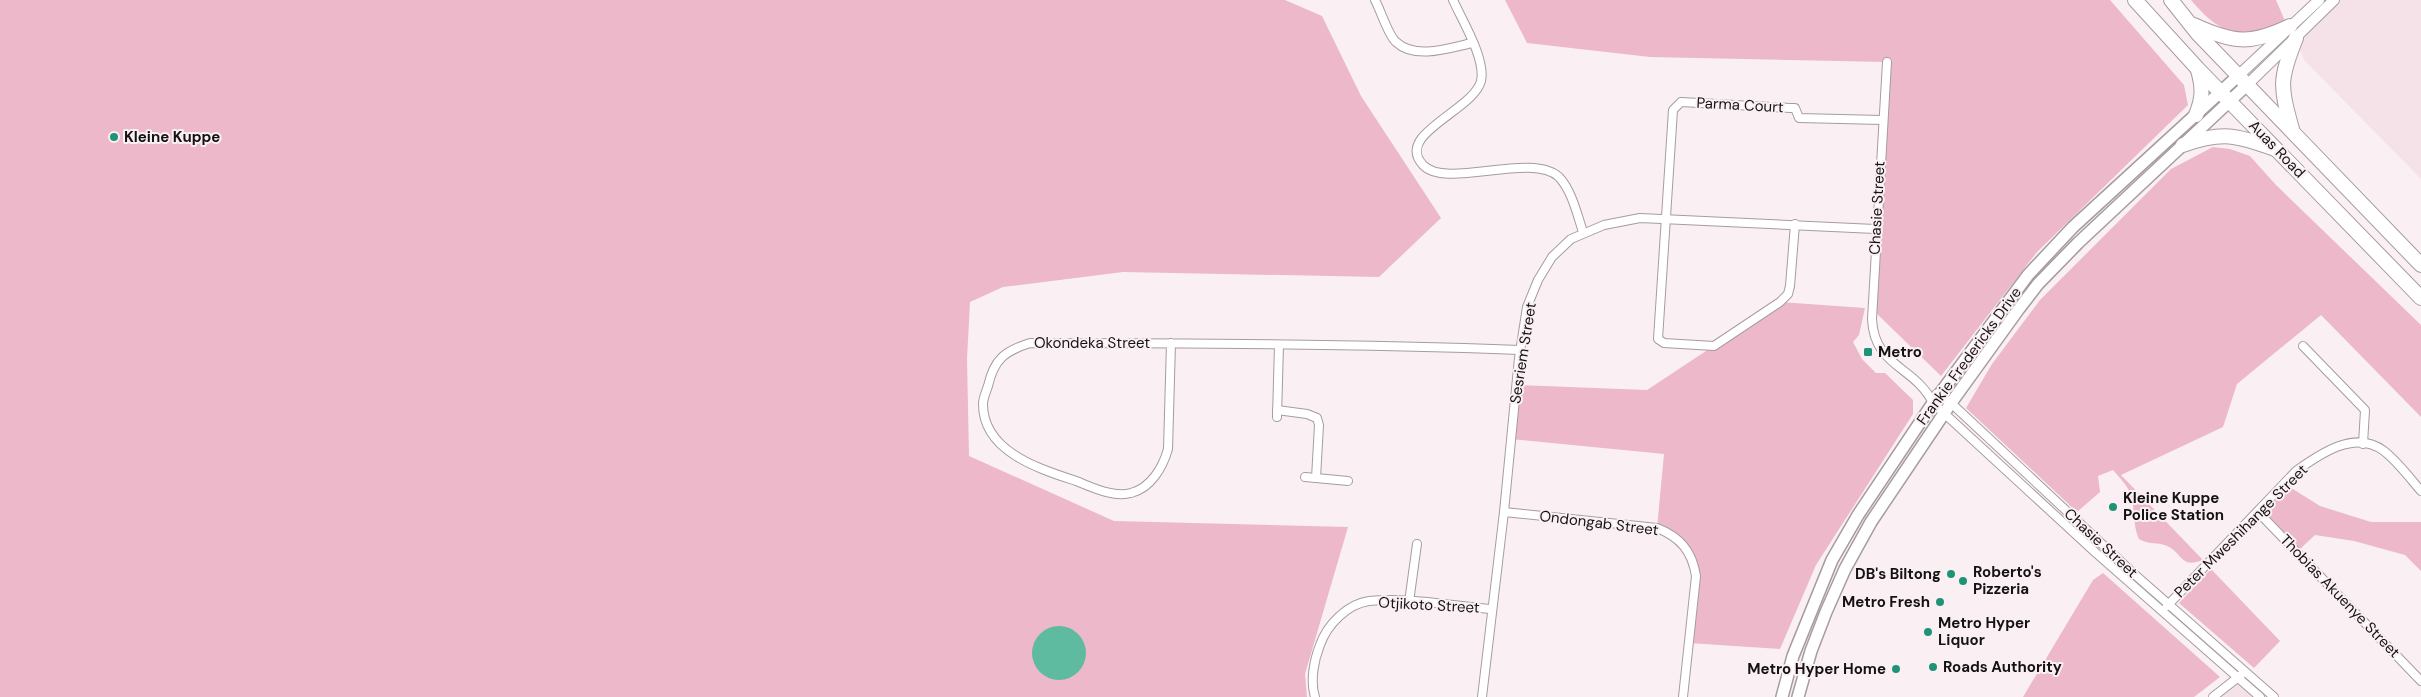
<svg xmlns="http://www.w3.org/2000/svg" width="2421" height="697" font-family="'DM Sans',sans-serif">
	<rect width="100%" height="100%" fill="#faf0f3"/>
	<g fill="#f4e2e8">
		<path d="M2334 0H2421V179L2304 60 2296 38Z"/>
		<path d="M2239 678 2260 697H2213Z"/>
	</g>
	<g fill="#ecb8ca">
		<path d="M0 0H1285L1322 16 1361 96 1441 218 1379 277 1123 272 1003 287 970 302 967 359 969 456 1114 521 1348 527 1305 674 1307 697H0Z"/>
		<path d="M1505 0H2110L2184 85 2188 105 2037 252 1941 376 1872 309 1886 62 1650 57 1527 43Z"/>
		<path d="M2191 0H2276L2285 21C2240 38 2224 39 2191 0Z"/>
		<path d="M2213 147 2230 149 2250 156 2276 185 2421 325V417L2321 315 2237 384 2223 427 2121 475 2203 560C2180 569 2183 553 2167 546 2159 542 2148 545 2139 539 2132 524 2136 509 2130 493 2127 485 2119 477 2113 470L2098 476 2100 492 2077 512 1966 408 1992 364 2040 300 2171 169Z"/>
		<path d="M1780 302 1865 308 1859 335 1853 342 1862 359 1876 373H1885L1913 400V414L1816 565 1780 649 1689 643 1696 576 1689 550 1657 528 1664 454 1511 439 1516 385 1647 390Z"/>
		<path d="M2288 486 2320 506 2371 522H2421V571L2405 555 2354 541 2315 535 2299 550 2264 512Z"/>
		<path d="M2211 569 2280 641 2254 668 2179 603Z"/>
		<path d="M2103 573 2220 677 2194 697H2023L2093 580Z"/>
	</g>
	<circle fill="#5fbb9f" cx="1059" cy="653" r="27"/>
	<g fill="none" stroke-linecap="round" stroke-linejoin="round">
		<defs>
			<g id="minor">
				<path d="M1375 0C1381 11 1388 35 1396 42 1415 60 1450 48 1472 43"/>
				<path d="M1453 0C1462 20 1486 59 1481 81 1473 111 1394 134 1423 165 1446 190 1532 151 1559 177 1572 191 1577 214 1583 232"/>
				<path d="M1887 62 1872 319C1874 367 1915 366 1933 403L2096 553 2260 697"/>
				<path d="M1795 224 1790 286 1788 294 1780 302 1714 346 1664 343 1658 339 1673 110 1681 102 1790 108H1795L1799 118 1882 120"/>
				<path d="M1171 343 1168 449C1163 467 1151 488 1131 493 1113 498 1092 487 1076 481 1040 469 983 452 983 404 983 398 986 392 988 386 994 359 1005 351 1030 343 1193 343 1357 344 1520 350"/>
				<path d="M2303 346 2365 410 2363 444"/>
				<path d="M1936 394 1951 403 2133 573 2274 697"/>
				<path d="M1277 410 1307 414 1317 418 1319 425 1316 478 1348 481"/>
				<path d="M1277 417 1279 345"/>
				<path d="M1305 477 1316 478"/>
				<path d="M1504 512 1657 528C1680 537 1692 551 1696 576L1683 697"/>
				<path d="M2258 512 2421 681"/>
				<path d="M1409 602 1417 544"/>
				<path d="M2167 606 2296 471C2320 454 2355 429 2384 451 2398 462 2409 477 2421 491"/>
				<path d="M1315 697C1310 681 1314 660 1320 645 1327 625 1347 604 1369 601 1407 597 1453 606 1491 609"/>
				<path d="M1482 697 1504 512 1519 358 1527 307 1538 280 1552 257 1571 239 1604 225 1640 218 1875 229"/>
				<path d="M2213 697 2241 675"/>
			</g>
			<g id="tertiary">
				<path d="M2239 75 2319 0"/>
				<path d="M2248 84 2334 0"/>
			</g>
			<g id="secondary">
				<path d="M1782 697 1793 656 1832 560 1858 515 1933 403 2028 275 2073 227 2239 75"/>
				<path d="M1798 697 1811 651 1826 612 1845 569 1871 522 1951 403 2018 310 2038 284 2078 243 2248 84"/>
			</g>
			<g id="trunk">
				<path d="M2135 0 2198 69 2421 298"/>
				<path d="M2171 0 2198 34 2421 265"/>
				<path d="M2194 25C2233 43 2251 45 2290 26"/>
				<path d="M2196 115C2203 98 2203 88 2198 70"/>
				<path d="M2292 129C2280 86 2279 80 2296 38"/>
				<path d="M2183 145C2222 131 2237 135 2275 149"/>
			</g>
		</defs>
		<use href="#minor" stroke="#a69c9f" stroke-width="10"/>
		<use href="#tertiary" stroke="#a69c9f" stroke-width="12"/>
		<use href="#secondary" stroke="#a69c9f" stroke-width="14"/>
		<use href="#trunk" stroke="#a69c9f" stroke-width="16"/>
		<use href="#minor" stroke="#fff" stroke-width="8"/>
		<use href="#tertiary" stroke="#fff" stroke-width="10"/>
		<use href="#secondary" stroke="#fff" stroke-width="11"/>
		<use href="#trunk" stroke="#fff" stroke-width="14"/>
	</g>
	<g fill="#1f9376" stroke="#faf0f3" stroke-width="2">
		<circle cx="114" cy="137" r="5"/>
		<rect x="1863" y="347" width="10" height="10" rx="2.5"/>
		<circle cx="2113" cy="507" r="5"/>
		<circle cx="1951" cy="574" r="5"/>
		<circle cx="1963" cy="581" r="5"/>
		<circle cx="1940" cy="602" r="5"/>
		<circle cx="1928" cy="632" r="5"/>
		<circle cx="1933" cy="667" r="5"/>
		<circle cx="1896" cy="669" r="5"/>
	</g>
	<g text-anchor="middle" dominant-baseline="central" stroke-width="4" stroke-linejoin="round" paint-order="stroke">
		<g font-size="15" fill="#151213" stroke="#faf0f3">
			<text transform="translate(1740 105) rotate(3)">Parma Court</text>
			<text transform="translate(2277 149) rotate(46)">Auas Road</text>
			<text transform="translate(1877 208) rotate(-87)">Chasie Street</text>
			<text x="1092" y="343">Okondeka Street</text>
			<text transform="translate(1523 353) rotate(-81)">Sesriem Street</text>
			<text transform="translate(1969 356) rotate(-54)">Frankie Fredericks Drive</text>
			<text transform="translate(1599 523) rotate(7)">Ondongab Street</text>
			<text transform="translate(2241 531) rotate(-45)">Peter Mweshihange Street</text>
			<text transform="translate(2101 543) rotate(43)">Chasie Street</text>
			<text transform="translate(2340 596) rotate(46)">Thobias Akuenye Street</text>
			<text transform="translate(1429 605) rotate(3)">Otjikoto Street</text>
		</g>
		<g font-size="15" font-weight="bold" fill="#151213" stroke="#faf0f3" text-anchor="start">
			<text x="124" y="137">Kleine Kuppe</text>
			<text x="1878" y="352">Metro</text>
			<text x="2123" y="498">Kleine Kuppe<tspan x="2123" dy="17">Police Station</tspan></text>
			<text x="1973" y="572">Roberto's<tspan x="1973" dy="17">Pizzeria</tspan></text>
			<text x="1941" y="574" text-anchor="end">DB's Biltong</text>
			<text x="1930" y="602" text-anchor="end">Metro Fresh</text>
			<text x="1938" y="623">Metro Hyper<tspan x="1938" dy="17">Liquor</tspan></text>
			<text x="1943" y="667">Roads Authority</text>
			<text x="1886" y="669" text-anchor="end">Metro Hyper Home</text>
		</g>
	</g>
</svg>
